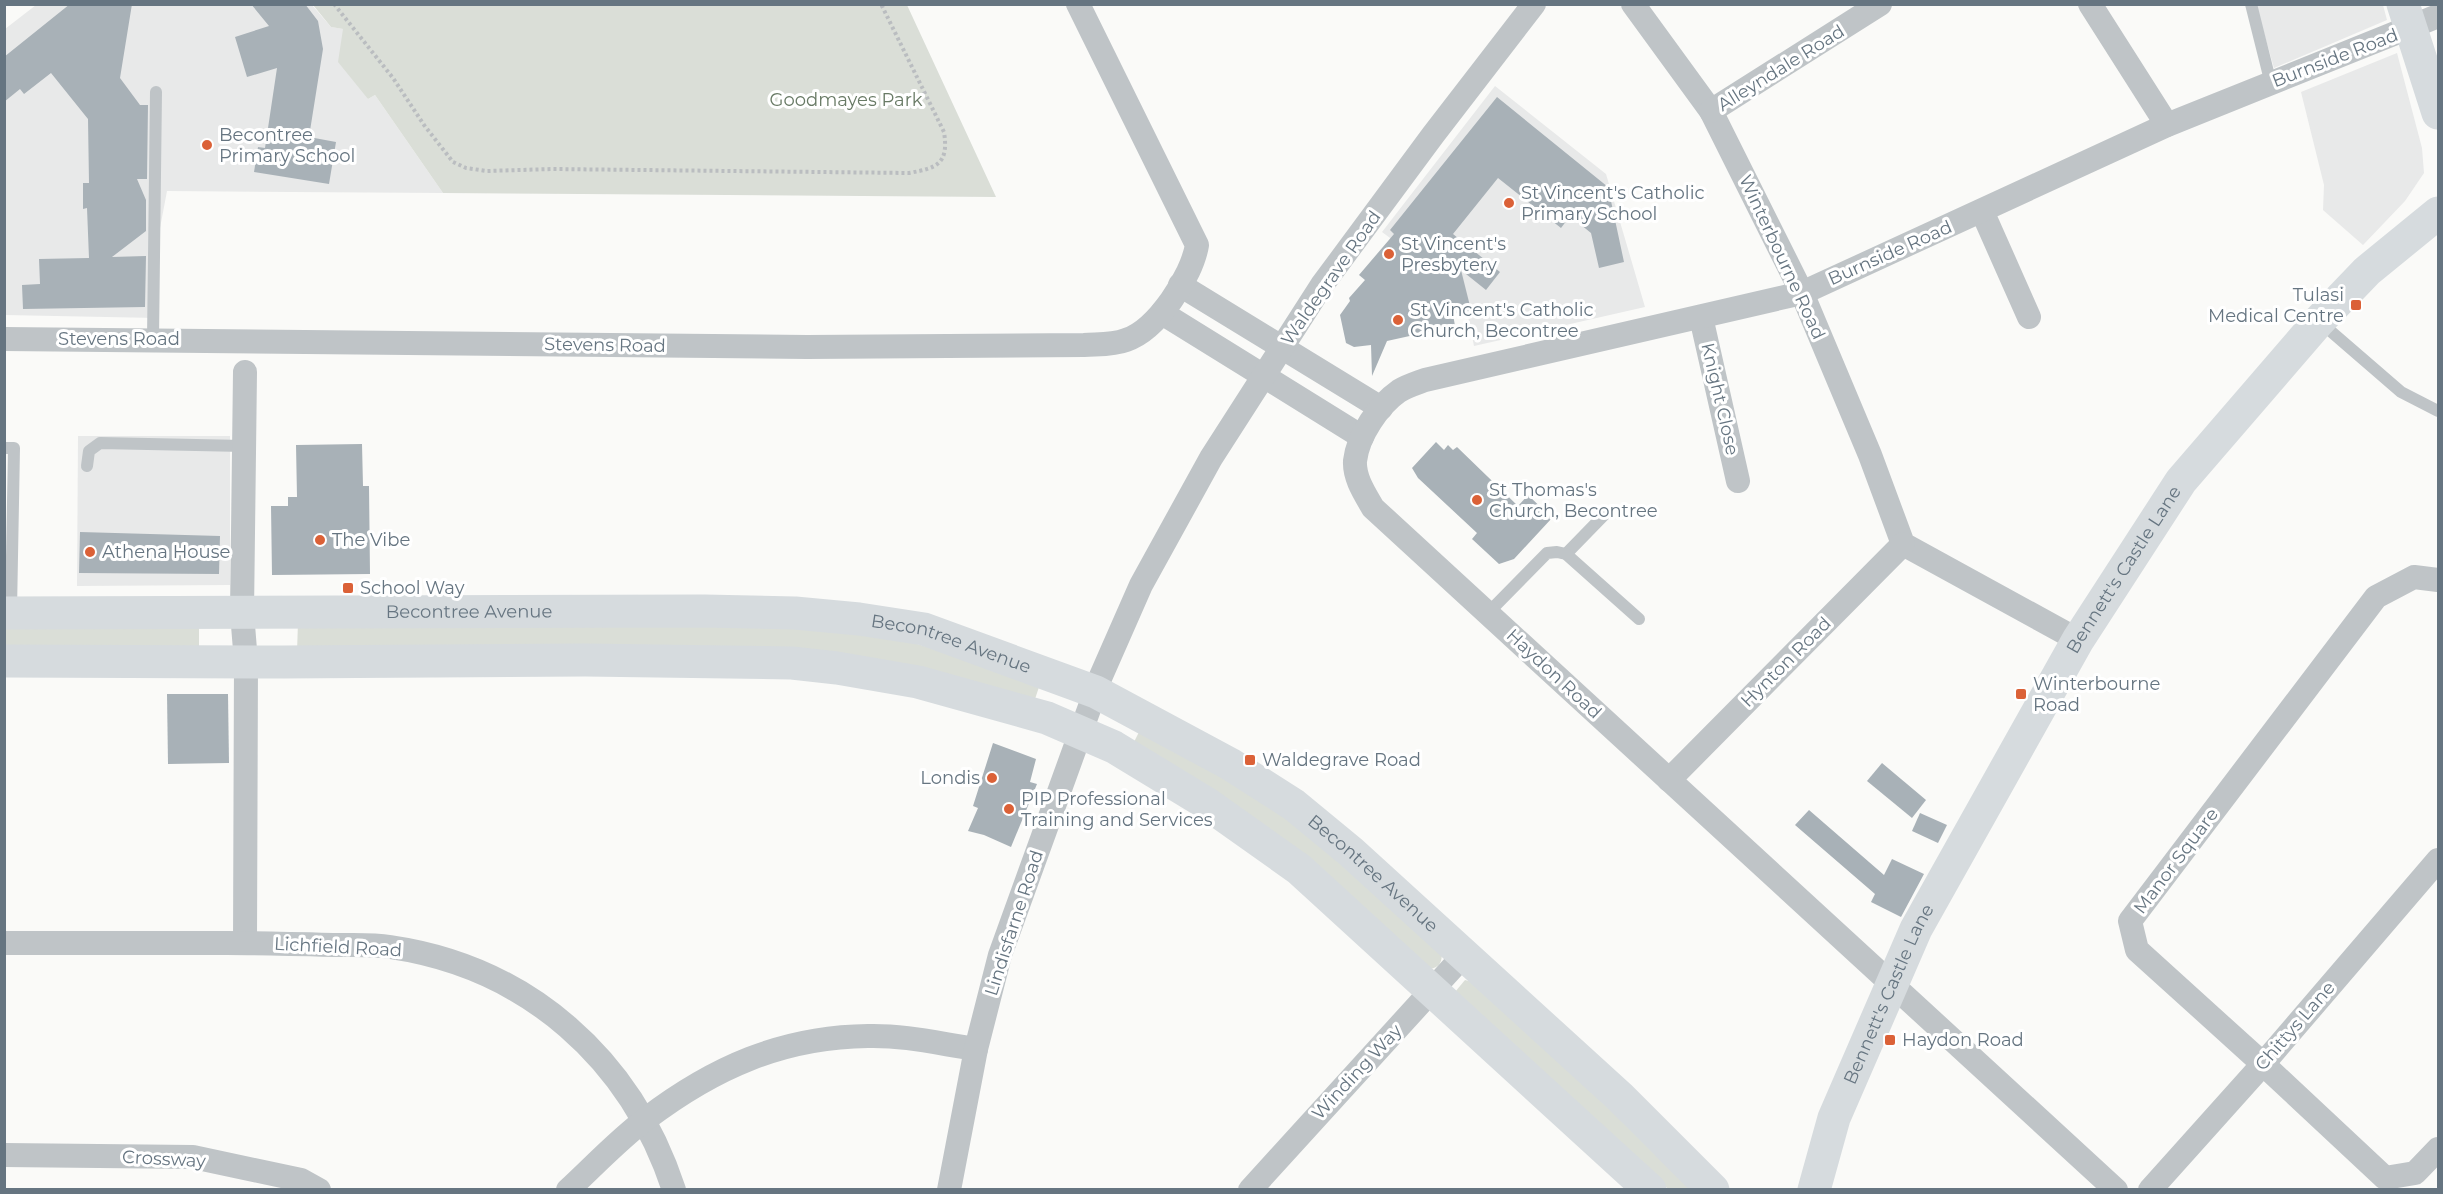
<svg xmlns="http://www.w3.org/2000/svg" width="2443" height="1194" font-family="Montserrat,sans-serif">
	<rect width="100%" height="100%" fill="#fafaf8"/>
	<g fill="#e8e9e9">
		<path d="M36 5H312L331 27 343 29 368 99 375 95 443 193 167 191 157 244V318L5 315V29Z"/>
		<path d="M2256 5H2383L2387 20 2274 68Z"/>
		<path d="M2397 53 2422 148 2424 173 2405 201 2363 245 2323 210 2324 185 2301 92Z"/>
		<path d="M1495 86 1606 174 1645 307 1474 346 1463 292 1382 232Z"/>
		<path d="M78 436H230V585L77 586Z"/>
	</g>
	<g fill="#daded7">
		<path d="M313 5H907L996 197 443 193 375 95 368 99 338 62 343 29 331 27Z"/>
		<path d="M5 622 199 623V649L5 648Z"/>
		<path d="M298 622 761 625 854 632 914 643 1041 681 1033 705 972 686 297 652Z"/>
		<path d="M1143 724 1297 820 1442 955C1441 964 1439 967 1430 969L1131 748Z"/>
		<path d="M1465 980 1472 982 1702 1189H1668L1455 992Z"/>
	</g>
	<g fill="#a8b1b7">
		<path d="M70 4H132L120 78 140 105H148L147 179H137L146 200V231L112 257 146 256 145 307 23 309 22 285 40 284 39 259 89 258 87 208 83 209V183H89L88 119 51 73 24 94 20 89 4 102V57Z"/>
		<path d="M251 4H305L318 21 323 49 309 137 336 142 329 184 254 172 258 147 265 148 277 68 247 77 235 37 269 26Z"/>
		<path d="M1497 97 1608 187 1624 262 1599 268 1591 233 1570 216 1561 228 1498 178 1453 234 1500 272 1486 290 1461 270 1471 310 1453 314 1455 326 1387 341 1372 376 1371 345 1354 347 1346 343 1340 315 1350 301 1349 298 1365 280 1359 275 1394 234 1390 230Z"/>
		<path d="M1436 442 1444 450 1448 445 1453 450 1457 447 1518 506 1528 495 1552 518 1514 559 1499 564 1472 539 1477 533 1418 478 1412 468Z"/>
		<path d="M362 444 363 486H369L370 574 272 575 271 506H288V497H297L296 445Z"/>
		<path d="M80 532 220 536 219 574 79 573Z"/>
		<path d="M167 694H228L229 763 168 764Z"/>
		<path d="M993 743 1036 759 1030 782 1037 784 1011 847 984 835 968 831 978 808 973 806Z"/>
		<path d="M1882 763 1926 800 1912 818 1867 781Z"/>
		<path d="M1809 810 1884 875 1892 859 1924 874 1901 917 1871 902 1875 894 1795 825Z"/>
		<path d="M1920 813 1947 825 1938 843 1912 831Z"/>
	</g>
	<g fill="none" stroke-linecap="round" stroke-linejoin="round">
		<path stroke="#babdc0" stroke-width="4" stroke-dasharray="3 3" stroke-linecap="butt" d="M334 4 393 78 424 125 453 162 466 168 487 171 553 169 909 173C937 168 949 164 944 132L881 4"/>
		<g stroke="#bfc4c7" stroke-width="12">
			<path d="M2251 4 2271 84"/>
			<path d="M2320 322 2401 392 2438 411"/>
			<path d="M153 339 156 92"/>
			<path d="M4 448H14L11 611"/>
			<path d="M87 466 89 451 100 443 244 446"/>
			<path d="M1566 554 1605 514"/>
			<path d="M1488 613 1547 553 1557 552 1566 554 1639 619"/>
		</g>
		<g stroke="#bfc4c7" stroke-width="24">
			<path d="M1633 4 1711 111 1802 293 1870 455 1903 544 2078 640"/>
			<path d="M2090 4 2167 125"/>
			<path d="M1711 111 1880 4"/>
			<path d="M1982 211 2029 317"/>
			<path d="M1180 285 1381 408"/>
			<path d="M1162 313 1362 437"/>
			<path d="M1701 317 1738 481"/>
			<path d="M4 339 807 347 1084 345C1099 344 1113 345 1126 340 1157 330 1192 276 1197 245L1078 4"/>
			<path d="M245 372 242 613 246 662 245 943"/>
			<path d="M2438 580 2414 577 2376 597 2130 921 2137 950 2263 1064 2385 1178 2415 1173 2438 1149"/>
			<path d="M1669 780 1903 544"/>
			<path d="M4 943C79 943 153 943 227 943 263 943 299 944 336 945 353 945 372 944 390 947 528 967 631 1059 674 1190"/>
			<path d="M4 1155 193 1157 301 1180 319 1190"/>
			<path d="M568 1190C594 1166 618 1140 646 1119 713 1068 782 1037 868 1036 904 1035 941 1044 976 1049"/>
			<path d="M949 1190 976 1049 1000 955 1101 676 1141 585 1211 458 1322 285 1433 135 1534 4"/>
			<path d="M1250 1190 1464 955"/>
			<path d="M2116 1190 1373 508C1365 494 1354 478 1355 461 1358 435 1379 405 1399 391 1407 386 1417 383 1425 380L1802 293 2167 125 2438 16"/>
			<path d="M2150 1190 2263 1064 2438 860"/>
		</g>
		<g stroke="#d6dbde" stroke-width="33">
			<path id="s1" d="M4 613 704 611 795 613 859 619 924 629 1096 692 1230 764 1294 805 1351 852 1620 1097 1713 1190"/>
			<path d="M4 661 282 662 585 660 792 663 837 668 918 682 1047 718 1114 747 1206 803 1299 869 1650 1190"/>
			<path id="s2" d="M1814 1190 1834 1118 1916 929 2078 640 2181 481 2319 321 2367 271 2438 213"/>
		</g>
		<path stroke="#d6dbde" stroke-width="33" d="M2403 4 2438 113"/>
	</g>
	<g fill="#db6137" stroke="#fff" stroke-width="2">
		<circle cx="207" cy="145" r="6"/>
		<circle cx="1509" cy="203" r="6"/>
		<circle cx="1389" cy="254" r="6"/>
		<rect x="2350" y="299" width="12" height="12" rx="3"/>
		<circle cx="1398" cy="320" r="6"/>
		<circle cx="1477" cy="500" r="6"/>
		<circle cx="320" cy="540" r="6"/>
		<circle cx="90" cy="552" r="6"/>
		<rect x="342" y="582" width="12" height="12" rx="3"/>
		<rect x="2015" y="688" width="12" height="12" rx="3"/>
		<rect x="1244" y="754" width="12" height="12" rx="3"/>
		<circle cx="992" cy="778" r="6"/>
		<circle cx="1009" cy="809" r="6"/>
		<rect x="1884" y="1034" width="12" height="12" rx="3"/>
	</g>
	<g text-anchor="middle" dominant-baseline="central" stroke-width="6" stroke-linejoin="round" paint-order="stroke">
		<g font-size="18" fill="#667581" stroke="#fff">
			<text transform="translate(2335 58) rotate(-21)">Burnside Road</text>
			<text transform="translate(1781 68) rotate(-32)">Alleyndale Road</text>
			<text transform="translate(1890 253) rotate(-24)">Burnside Road</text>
			<text transform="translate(1782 257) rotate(65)">Winterbourne Road</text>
			<text transform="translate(1331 278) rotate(-55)">Waldegrave Road</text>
			<text x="119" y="339">Stevens Road</text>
			<text transform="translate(605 345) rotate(1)">Stevens Road</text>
			<text transform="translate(1720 399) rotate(77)">Knight Close</text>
			<text stroke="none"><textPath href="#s2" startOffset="696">Bennett's Castle Lane</textPath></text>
			<text stroke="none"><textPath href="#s1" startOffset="465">Becontree Avenue</textPath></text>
			<text stroke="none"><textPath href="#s1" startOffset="951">Becontree Avenue</textPath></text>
			<text transform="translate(1786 662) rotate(-45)">Hynton Road</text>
			<text transform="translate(1554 674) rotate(43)">Haydon Road</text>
			<text transform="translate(2176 861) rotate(-53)">Manor Square</text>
			<text stroke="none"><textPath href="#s1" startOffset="1437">Becontree Avenue</textPath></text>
			<text transform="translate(1014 923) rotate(-72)">Lindisfarne Road</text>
			<text transform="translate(338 947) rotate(3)">Lichfield Road</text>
			<text stroke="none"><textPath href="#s2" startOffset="210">Bennett's Castle Lane</textPath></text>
			<text transform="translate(2295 1026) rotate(-49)">Chittys Lane</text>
			<text transform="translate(1357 1072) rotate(-47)">Winding Way</text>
			<text transform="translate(164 1159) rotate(3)">Crossway</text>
		</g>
		<g font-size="18" fill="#687a65" stroke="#fff">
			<text x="846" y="100">Goodmayes Park</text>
		</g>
		<g font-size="18" fill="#667581" stroke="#fff" text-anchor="start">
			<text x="219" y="135">Becontree<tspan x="219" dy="21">Primary School</tspan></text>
			<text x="1521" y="193">St Vincent's Catholic<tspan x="1521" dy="21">Primary School</tspan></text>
			<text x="1401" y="244">St Vincent's<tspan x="1401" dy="21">Presbytery</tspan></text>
			<text x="2344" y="295" text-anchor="end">Tulasi<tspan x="2344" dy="21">Medical Centre</tspan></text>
			<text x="1410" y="310">St Vincent's Catholic<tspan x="1410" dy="21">Church, Becontree</tspan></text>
			<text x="1489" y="490">St Thomas's<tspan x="1489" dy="21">Church, Becontree</tspan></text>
			<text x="332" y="540">The Vibe</text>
			<text x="102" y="552">Athena House</text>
			<text x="360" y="588">School Way</text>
			<text x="2033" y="684">Winterbourne<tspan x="2033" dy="21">Road</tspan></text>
			<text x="1262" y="760">Waldegrave Road</text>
			<text x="980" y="778" text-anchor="end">Londis</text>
			<text x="1021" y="799">PIP Professional<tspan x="1021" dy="21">Training and Services</tspan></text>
			<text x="1902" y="1040">Haydon Road</text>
		</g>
	</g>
	<rect width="2443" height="1194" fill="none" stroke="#667581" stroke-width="12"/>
</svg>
